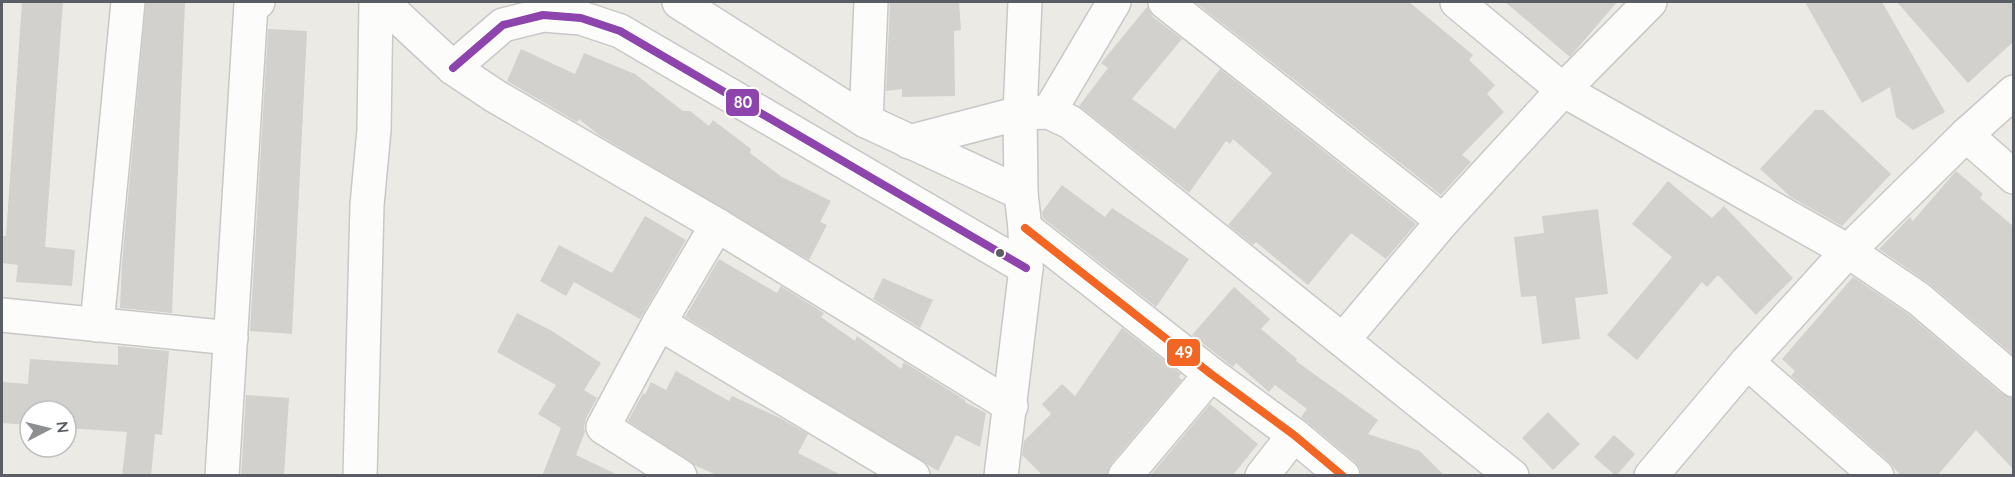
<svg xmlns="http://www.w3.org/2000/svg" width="2015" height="477" font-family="Quicksand,sans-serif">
	<rect width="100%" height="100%" fill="#eceae4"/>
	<g fill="#d2d1cd">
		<path d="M22 2H63L45 247 75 250 72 286 16 282 18 265 2 263V236H6Z"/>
		<path d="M146 2H185L172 313 120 308 122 263Z"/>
		<path d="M890 2H959L961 30 954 31 955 96 902 97V89L886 91Z"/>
		<path d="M1195 2H1409L1473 55 1469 60 1495 85 1487 94 1504 112 1462 155 1471 162 1441 195Z"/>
		<path d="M1505 2H1617L1570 57Z"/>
		<path d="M1805 2H1882L1945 112 1913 130 1896 117 1890 87 1862 103Z"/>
		<path d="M1897 2H2013V42L1968 83Z"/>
		<path d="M1147 7 1153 17 1182 39 1132 99 1175 129 1220 69 1416 224 1386 259 1351 233 1308 285 1256 242 1253 245 1228 225 1272 173 1233 139 1230 144 1226 141 1189 193 1079 106 1108 68 1101 63Z"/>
		<path d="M268 29 307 31 292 334 250 331Z"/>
		<path d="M521 49 575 74 584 53 635 74 683 111H690L709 126 713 120 751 149 750 153 782 177 831 201 820 222 827 225 809 260 599 135 579 119 577 122 507 81Z"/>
		<path d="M1815 110H1823L1891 174 1842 226 1791 197 1760 169Z"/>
		<path d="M1956 171 1983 194 1980 198 2013 226V355L1931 285 1879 249 1910 217 1913 221Z"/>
		<path d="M1668 181 1712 218 1724 206 1793 278 1756 315 1718 275 1707 287 1702 282 1637 360 1607 335 1672 257 1632 224Z"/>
		<path d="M1062 185 1105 217 1112 208 1189 259 1156 307 1043 218 1042 212Z"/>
		<path d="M1598 209 1608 294 1575 298 1580 339 1542 344 1536 296 1521 297 1514 237 1544 233 1542 216Z"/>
		<path d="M645 216 686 240 640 319 574 282 566 296 540 281 559 245 612 273Z"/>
		<path d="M719 259 777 293 781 286 824 313 821 317 855 341 857 336 901 369 904 362 965 400V402L986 413 980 447 956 435 938 471 685 317Z"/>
		<path d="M1853 277 1908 314 2002 394 2013 398V469L1976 430 1937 476H1901L1889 462 1791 376 1795 371 1782 359Z"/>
		<path d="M883 278 933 300 920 328 873 299Z"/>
		<path d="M1234 287 1270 319 1261 329 1297 359 1296 361 1378 420 1368 434 1420 451 1445 476H1361L1360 469 1355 462 1301 417 1307 409 1275 385 1269 392 1236 363 1233 367 1192 335Z"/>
		<path d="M517 313 552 331 601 363 584 390 597 398 586 418 584 427 585 432 576 455 620 476H542L561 428 538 414 556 385 497 352Z"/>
		<path d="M1122 328 1181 374 1179 377 1182 380 1111 464 1107 476H1043L1022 455 1024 441 1051 414 1042 404 1062 384 1075 396Z"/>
		<path d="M118 346 169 351 162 435 155 434 151 476H122L127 432 66 428V411H30V425L2 423V382L28 384 30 359 118 365Z"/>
		<path d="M676 371 729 401 732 396 780 418 808 434 798 453 843 476H719L694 465 628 421 643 393 645 395 651 382 666 390Z"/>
		<path d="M246 395 289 398 284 476H241Z"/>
		<path d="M1210 404 1258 444 1232 476H1150Z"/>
		<path d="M1548 412 1580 444 1553 470 1522 438Z"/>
		<path d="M1614 435 1635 454 1616 476 1594 457Z"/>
	</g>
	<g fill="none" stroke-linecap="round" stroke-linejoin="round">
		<defs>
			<g id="minor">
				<path d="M382 2 453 68 495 96 717 225 1011 406"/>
				<path d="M679 2 866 121 1021 193"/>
				<path d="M1165 2 1443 221"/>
				<path d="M1457 2 1563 90 1848 251 1919 299 2014 380"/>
				<path d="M453 68 503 25 543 15 581 18 620 31 1026 268"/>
				<path d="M1049 112 1114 2"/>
				<path d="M866 121 871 2"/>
				<path d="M1966 135 2014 177"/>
				<path d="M909 142 1020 113 1049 112 1070 122 1512 476"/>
				<path d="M1025 228 1211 374 1294 435 1343 476"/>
				<path d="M2 315 231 338"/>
				<path d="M659 323 913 476"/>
				<path d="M97 325 128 2"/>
				<path d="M1343 340 1443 221 1563 90 1650 2"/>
				<path d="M1747 362 1877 476"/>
				<path d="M222 476 251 4 258 2"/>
				<path d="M360 476 367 205 374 130 376 2"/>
				<path d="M680 476 603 427 659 323 717 225"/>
				<path d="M1001 476 1026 268 1025 228 1021 193 1020 113 1025 2"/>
				<path d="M1125 476 1211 374"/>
				<path d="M1262 476 1294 435"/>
				<path d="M1651 476 1747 362 1848 251 1966 135 2014 92"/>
			</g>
		</defs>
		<use href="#minor" stroke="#c8c8c7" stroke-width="36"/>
		<use href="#minor" stroke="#fcfcfb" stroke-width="33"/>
		<defs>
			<path id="bus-1" d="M453 68 503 25 543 15 581 18 620 31 1026 268"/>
			<path id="bus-2" d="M1025 228 1211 374 1294 435 1343 476"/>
		</defs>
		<use href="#bus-1" stroke="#fff" stroke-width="12"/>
		<use href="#bus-2" stroke="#fff" stroke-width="12"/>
		<use href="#bus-1" stroke="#8e44ad" stroke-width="8"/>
		<use href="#bus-2" stroke="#f26522" stroke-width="8"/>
	</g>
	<circle fill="#5a5e64" stroke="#fff" stroke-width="2" cx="1000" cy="253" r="5"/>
	<g stroke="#fff" stroke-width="2">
		<rect x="725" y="88" width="35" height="29" rx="6" fill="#8e44ad"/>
		<rect x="1166" y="338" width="35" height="29" rx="6" fill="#f26522"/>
	</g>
	<g font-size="16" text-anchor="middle" font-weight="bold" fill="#fff">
		<text x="743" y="108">80</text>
		<text x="1184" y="358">49</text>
	</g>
	<rect width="2015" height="477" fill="none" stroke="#5a5e64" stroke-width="6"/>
	<g transform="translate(48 429) rotate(83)"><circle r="28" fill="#ffffff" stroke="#bdbfc1" stroke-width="1.5"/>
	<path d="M0-4.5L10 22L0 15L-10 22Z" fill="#8d8f91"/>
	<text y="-9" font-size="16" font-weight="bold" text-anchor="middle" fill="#5a5e64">N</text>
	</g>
</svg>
